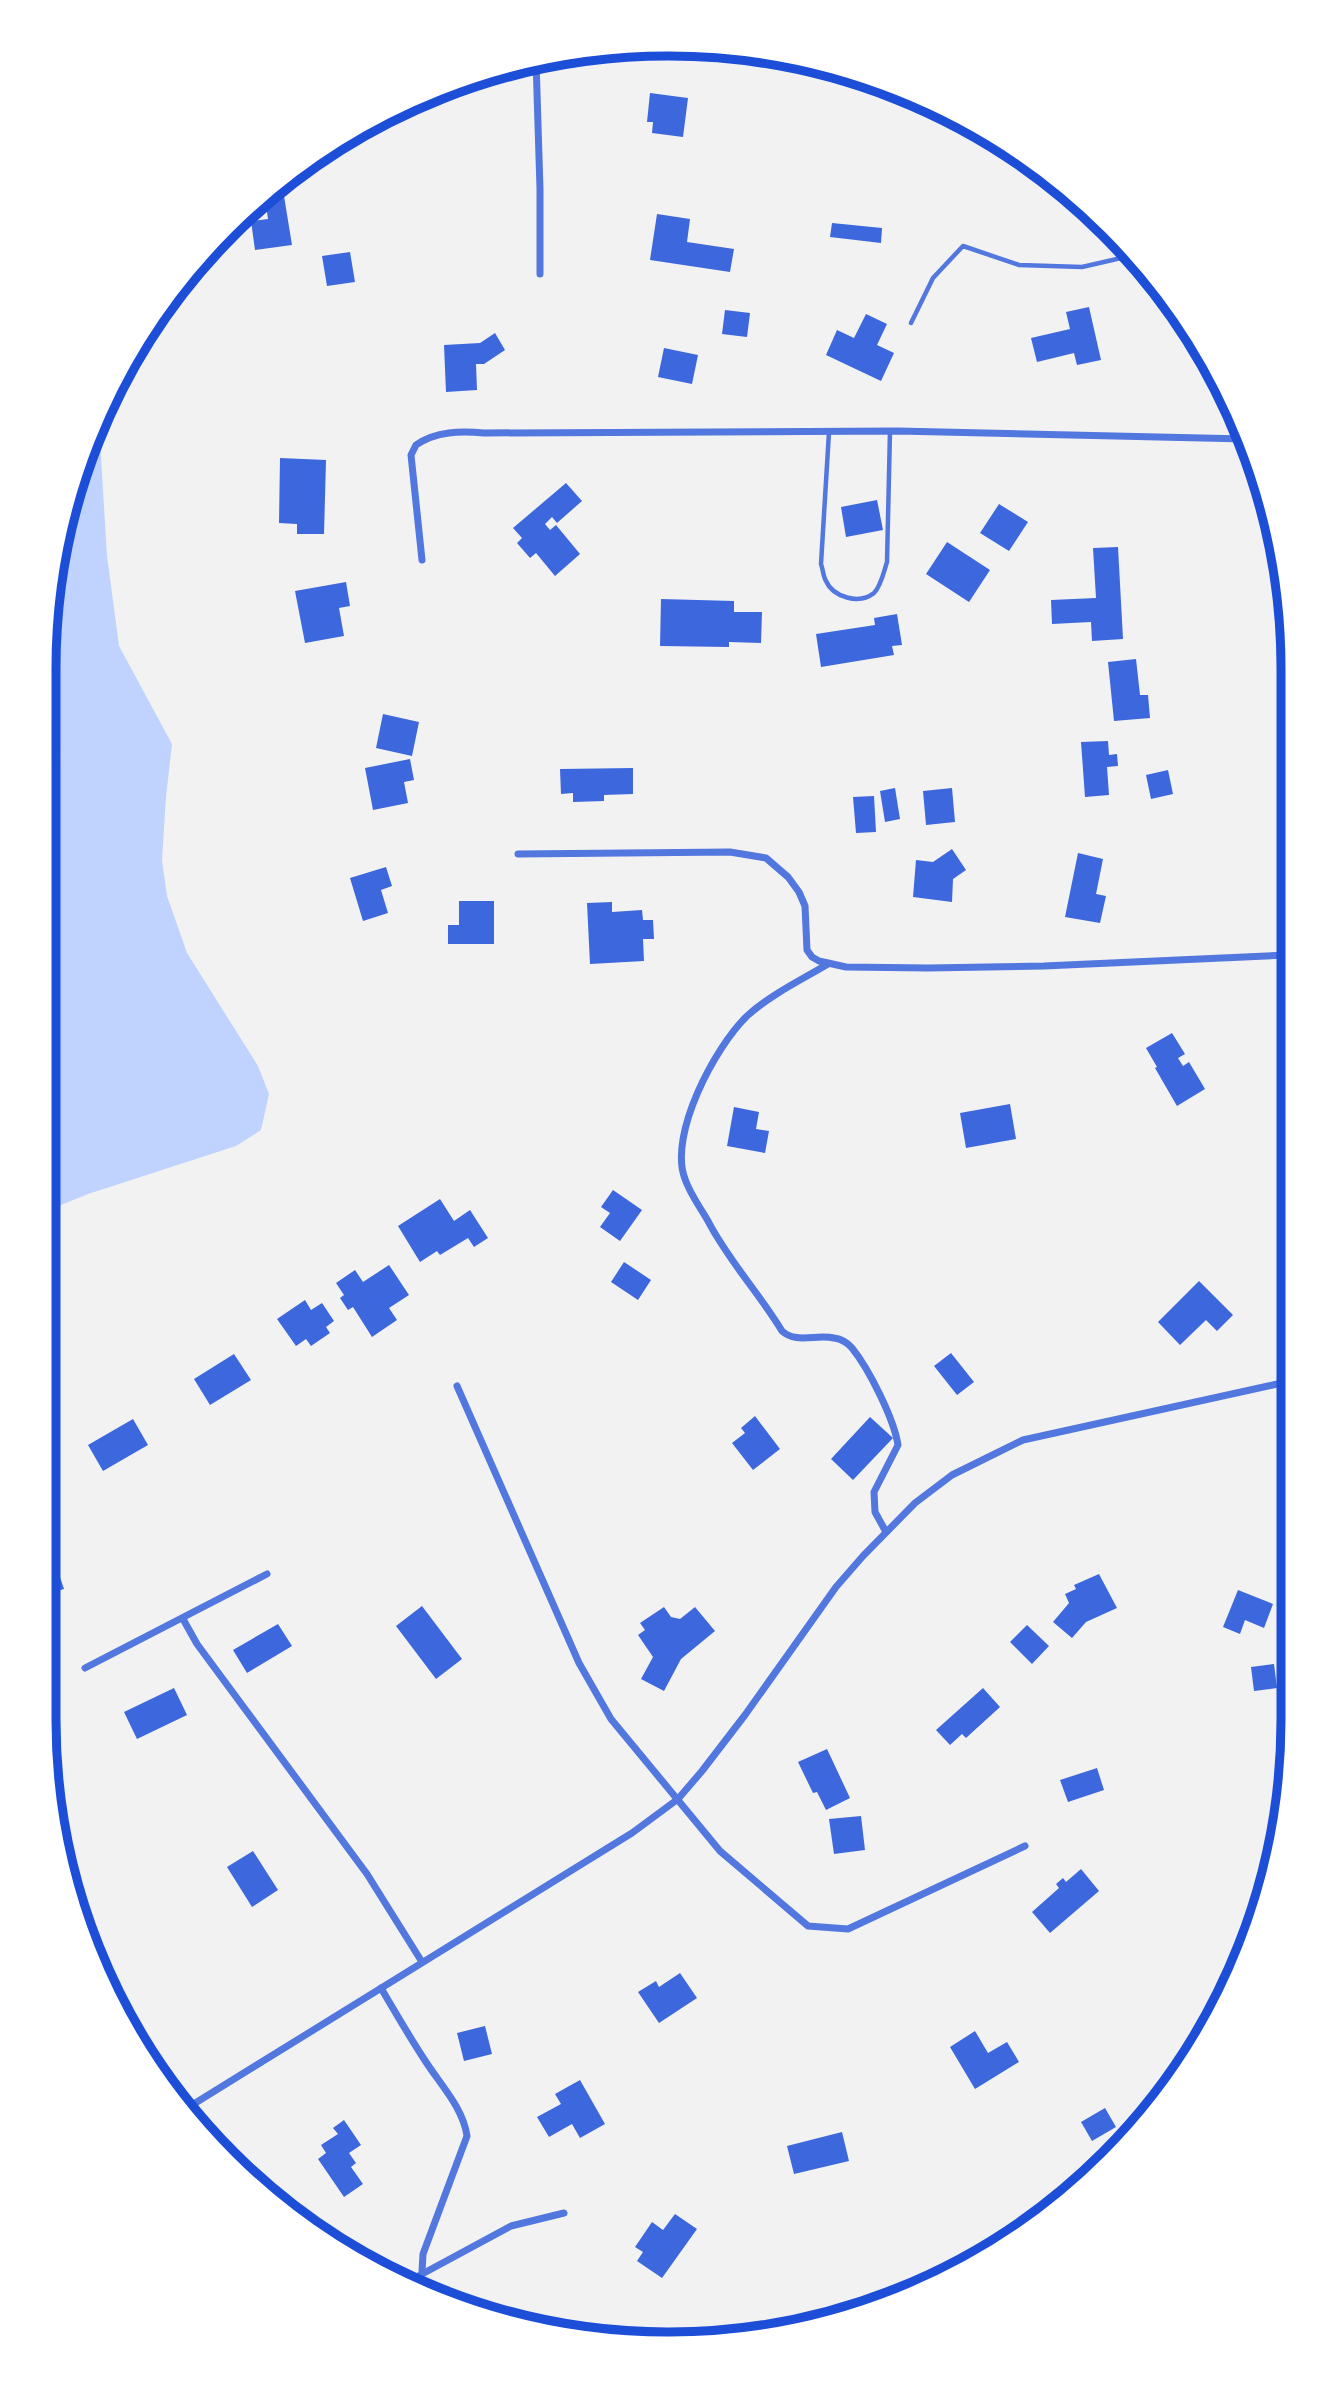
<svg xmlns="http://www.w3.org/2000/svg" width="1337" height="2388" font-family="Commissioner,sans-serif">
	<rect width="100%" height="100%" fill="#f2f2f2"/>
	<path fill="#bfd3fe" d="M99 424 107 556 119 646 172 744 166 797 162 860 167 896 187 953 258 1066 269 1094 261 1130 236 1146 88 1194 44 1212 45 628 65 506Z"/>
	<g fill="#3d67dc">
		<path d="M650 93 688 98 683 137 652 133 653 122H647Z"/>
		<path d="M284 196 292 245 255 250 251 221 268 219 265 199Z"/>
		<path d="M657 214 690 219 687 242 734 249 730 272 650 260Z"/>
		<path d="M832 223 882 228 881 243 830 237Z"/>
		<path d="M350 252 355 282 327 286 322 256Z"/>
		<path d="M1089 307 1101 360 1077 365 1074 353 1037 362 1031 338 1070 329 1066 312Z"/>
		<path d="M725 310 750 313 747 337 722 334Z"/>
		<path d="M866 314 887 324 877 345 894 353 881 381 826 355 837 330 854 338Z"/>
		<path d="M495 333 505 350 484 364H476L477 390 446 392 444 345 480 343Z"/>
		<path d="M664 348 698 355 692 384 658 377Z"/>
		<path d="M280 458 326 460 324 534H297V524L279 523Z"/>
		<path d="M566 483 582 501 557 523 552 517 545 524 550 530 556 525 580 554 555 576 536 553 530 558 517 543 522 538 513 528Z"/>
		<path d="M877 500 883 530 846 537 841 507Z"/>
		<path d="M999 504 1028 522 1009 551 980 533Z"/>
		<path d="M947 542 990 570 969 602 926 574Z"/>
		<path d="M1118 547 1123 639 1092 641 1091 622 1052 624 1051 600 1096 598 1093 548Z"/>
		<path d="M346 582 350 606 339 608 344 636 305 643 295 591Z"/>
		<path d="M661 599 734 601V612H762L761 643 729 642V647L660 646Z"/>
		<path d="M897 614 902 645 892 646 894 655 821 667 816 634 875 625 874 618Z"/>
		<path d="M1136 659 1140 695H1148L1150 718 1114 721 1108 662Z"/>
		<path d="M383 714 419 722 412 756 376 748Z"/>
		<path d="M1108 741 1109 755 1117 754 1118 766 1107 767 1109 795 1085 797 1081 742Z"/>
		<path d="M410 759 414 780 404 782 408 803 373 810 365 768Z"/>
		<path d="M633 768V794L604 795V801L573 802V793L561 794 560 769Z"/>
		<path d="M1168 770 1173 794 1151 799 1146 775Z"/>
		<path d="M895 788 900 819 885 822 880 791Z"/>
		<path d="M952 788 955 822 926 825 923 791Z"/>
		<path d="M874 796 876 832 856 833 853 797Z"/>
		<path d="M952 849 966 870 953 879 952 902 913 897 916 860 933 862Z"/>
		<path d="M1078 853 1103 859 1096 894 1106 896 1100 923 1065 917Z"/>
		<path d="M386 867 392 886 381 890 388 913 363 921 350 878Z"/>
		<path d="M459 901H494V944H448V925H459Z"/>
		<path d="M612 902V912L642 910 643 920H653L654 939H643L644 961 590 964 587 903Z"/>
		<path d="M1172 1033 1185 1054 1178 1058 1183 1066 1189 1062 1205 1089 1177 1106 1155 1068 1157 1067 1146 1048Z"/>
		<path d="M1010 1104 1016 1139 966 1148 960 1113Z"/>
		<path d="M734 1107 759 1112 756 1129 769 1131 765 1153 727 1146Z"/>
		<path d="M613 1190 642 1210 620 1241 600 1227 610 1213 601 1207Z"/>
		<path d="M440 1199 454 1221 470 1210 488 1238 474 1247 468 1238 440 1255 437 1251 420 1262 398 1226Z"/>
		<path d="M624 1262 651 1280 638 1300 611 1282Z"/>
		<path d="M389 1265 409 1295 389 1308 397 1320 372 1337 353 1307 348 1310 340 1298 344 1295 336 1283 355 1270 363 1282Z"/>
		<path d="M1199 1281 1233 1315 1217 1331 1206 1320 1180 1345 1158 1322Z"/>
		<path d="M305 1300 311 1310 322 1303 334 1321 326 1327 330 1333 311 1346 306 1339 296 1346 277 1319Z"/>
		<path d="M951 1353 974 1382 957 1395 934 1366Z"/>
		<path d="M234 1354 251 1380 210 1405 194 1379Z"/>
		<path d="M755 1416 780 1449 753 1470 732 1443 745 1433 741 1428Z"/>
		<path d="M870 1417 893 1438 853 1480 831 1459Z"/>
		<path d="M133 1419 148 1445 103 1471 88 1445Z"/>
		<path d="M44 1481 54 1489 47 1497 60 1508 44 1527Z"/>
		<path d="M51 1551 64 1589 44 1595V1553Z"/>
		<path d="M1099 1574 1117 1608 1086 1622 1072 1638 1053 1622 1069 1603 1065 1594 1076 1589 1074 1585Z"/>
		<path d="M1238 1590 1273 1604 1264 1628 1245 1620 1240 1634 1223 1627Z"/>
		<path d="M422 1606 462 1659 436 1679 396 1626Z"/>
		<path d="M664 1607 671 1617 680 1619 695 1607 715 1631 681 1659 664 1691 641 1679 653 1657 638 1635 645 1630 640 1623Z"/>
		<path d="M278 1624 292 1646 247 1673 233 1650Z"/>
		<path d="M1027 1625 1049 1646 1032 1664 1010 1642Z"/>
		<path d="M1274 1664 1277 1688 1254 1691 1251 1667Z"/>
		<path d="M174 1688 187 1715 137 1739 124 1712Z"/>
		<path d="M983 1688 1000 1707 966 1738 962 1734 950 1745 936 1730Z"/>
		<path d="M827 1749 850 1798 826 1810 817 1792 813 1793 798 1762Z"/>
		<path d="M1097 1768 1104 1790 1068 1802 1060 1780Z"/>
		<path d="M861 1816 865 1850 834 1854 829 1819Z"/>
		<path d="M253 1851 278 1890 252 1907 227 1867Z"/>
		<path d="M1081 1869 1099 1891 1050 1933 1032 1912 1059 1888 1056 1884 1063 1878 1066 1882Z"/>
		<path d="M680 1973 697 1998 659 2023 638 1992 656 1981 659 1987Z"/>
		<path d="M485 2026 492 2054 464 2061 457 2033Z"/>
		<path d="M975 2031 988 2053 1007 2042 1019 2062 975 2089 950 2047Z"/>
		<path d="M580 2080 605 2124 580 2138 572 2124 549 2137 537 2117 561 2104 555 2094Z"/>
		<path d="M1105 2108 1116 2127 1092 2141 1081 2122Z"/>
		<path d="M344 2120 361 2145 349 2153 356 2163 351 2167 363 2184 344 2197 318 2159 326 2153 321 2145 338 2134 333 2128Z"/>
		<path d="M842 2132 849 2161 794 2174 787 2146Z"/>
		<path d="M675 2214 697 2229 662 2278 637 2261 643 2252 635 2247 652 2222 663 2230Z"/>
		<path d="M535 2316 541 2326 520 2324Z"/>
	</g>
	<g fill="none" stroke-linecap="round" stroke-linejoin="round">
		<g stroke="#5277de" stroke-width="4.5">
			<path d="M911 323 933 278 963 246 1019 265 1082 267 1134 255"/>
			<path d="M829 432 821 564C823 569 823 576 826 581 833 597 859 605 874 593 881 586 884 571 887 562L890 431"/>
		</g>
		<g stroke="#5277de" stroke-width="7">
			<path d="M536 60 540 189V274"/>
			<path d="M422 560 411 455 416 445C436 431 461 431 484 433L898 431 1246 439"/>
			<path d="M518 854 730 852 766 858 788 877 799 892 805 906 807 950 812 957 819 961 846 967 928 968 1044 966 1286 955"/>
			<path d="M828 964C801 980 770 995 747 1016 715 1047 668 1135 685 1179 690 1194 700 1207 708 1221 728 1260 759 1293 782 1331 796 1344 816 1334 834 1338 841 1339 847 1342 852 1348 869 1369 894 1419 898 1445L874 1492 875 1512 886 1532"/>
			<path d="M457 1386 579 1663 611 1719 720 1851 808 1926 848 1929 1025 1846"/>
			<path d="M183 1619 197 1644 367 1874 422 1962"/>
			<path d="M85 1668 267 1574"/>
			<path d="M381 1988C395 2012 409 2036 424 2059 439 2083 463 2107 467 2136L423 2254 422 2272"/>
			<path d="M184 2110 632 1833 678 1799 702 1771 745 1715 836 1587 863 1556 915 1503 952 1475 1023 1440 1291 1381"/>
			<path d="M411 2280 511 2226 564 2213"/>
		</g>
		<path stroke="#5277de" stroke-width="10" d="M1289 791 1284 1007 1290 1138"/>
	</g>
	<path d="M0 0H1337V2388H0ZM668 56H669A612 612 0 0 1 1281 668V1720A612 612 0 0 1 669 2332H668A612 612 0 0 1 56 1720V668A612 612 0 0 1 668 56Z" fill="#fff" fill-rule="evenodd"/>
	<path fill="none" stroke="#1d4ed8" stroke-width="9" d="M668 56H669A612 612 0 0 1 1281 668V1720A612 612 0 0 1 669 2332H668A612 612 0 0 1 56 1720V668A612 612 0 0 1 668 56Z"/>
</svg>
